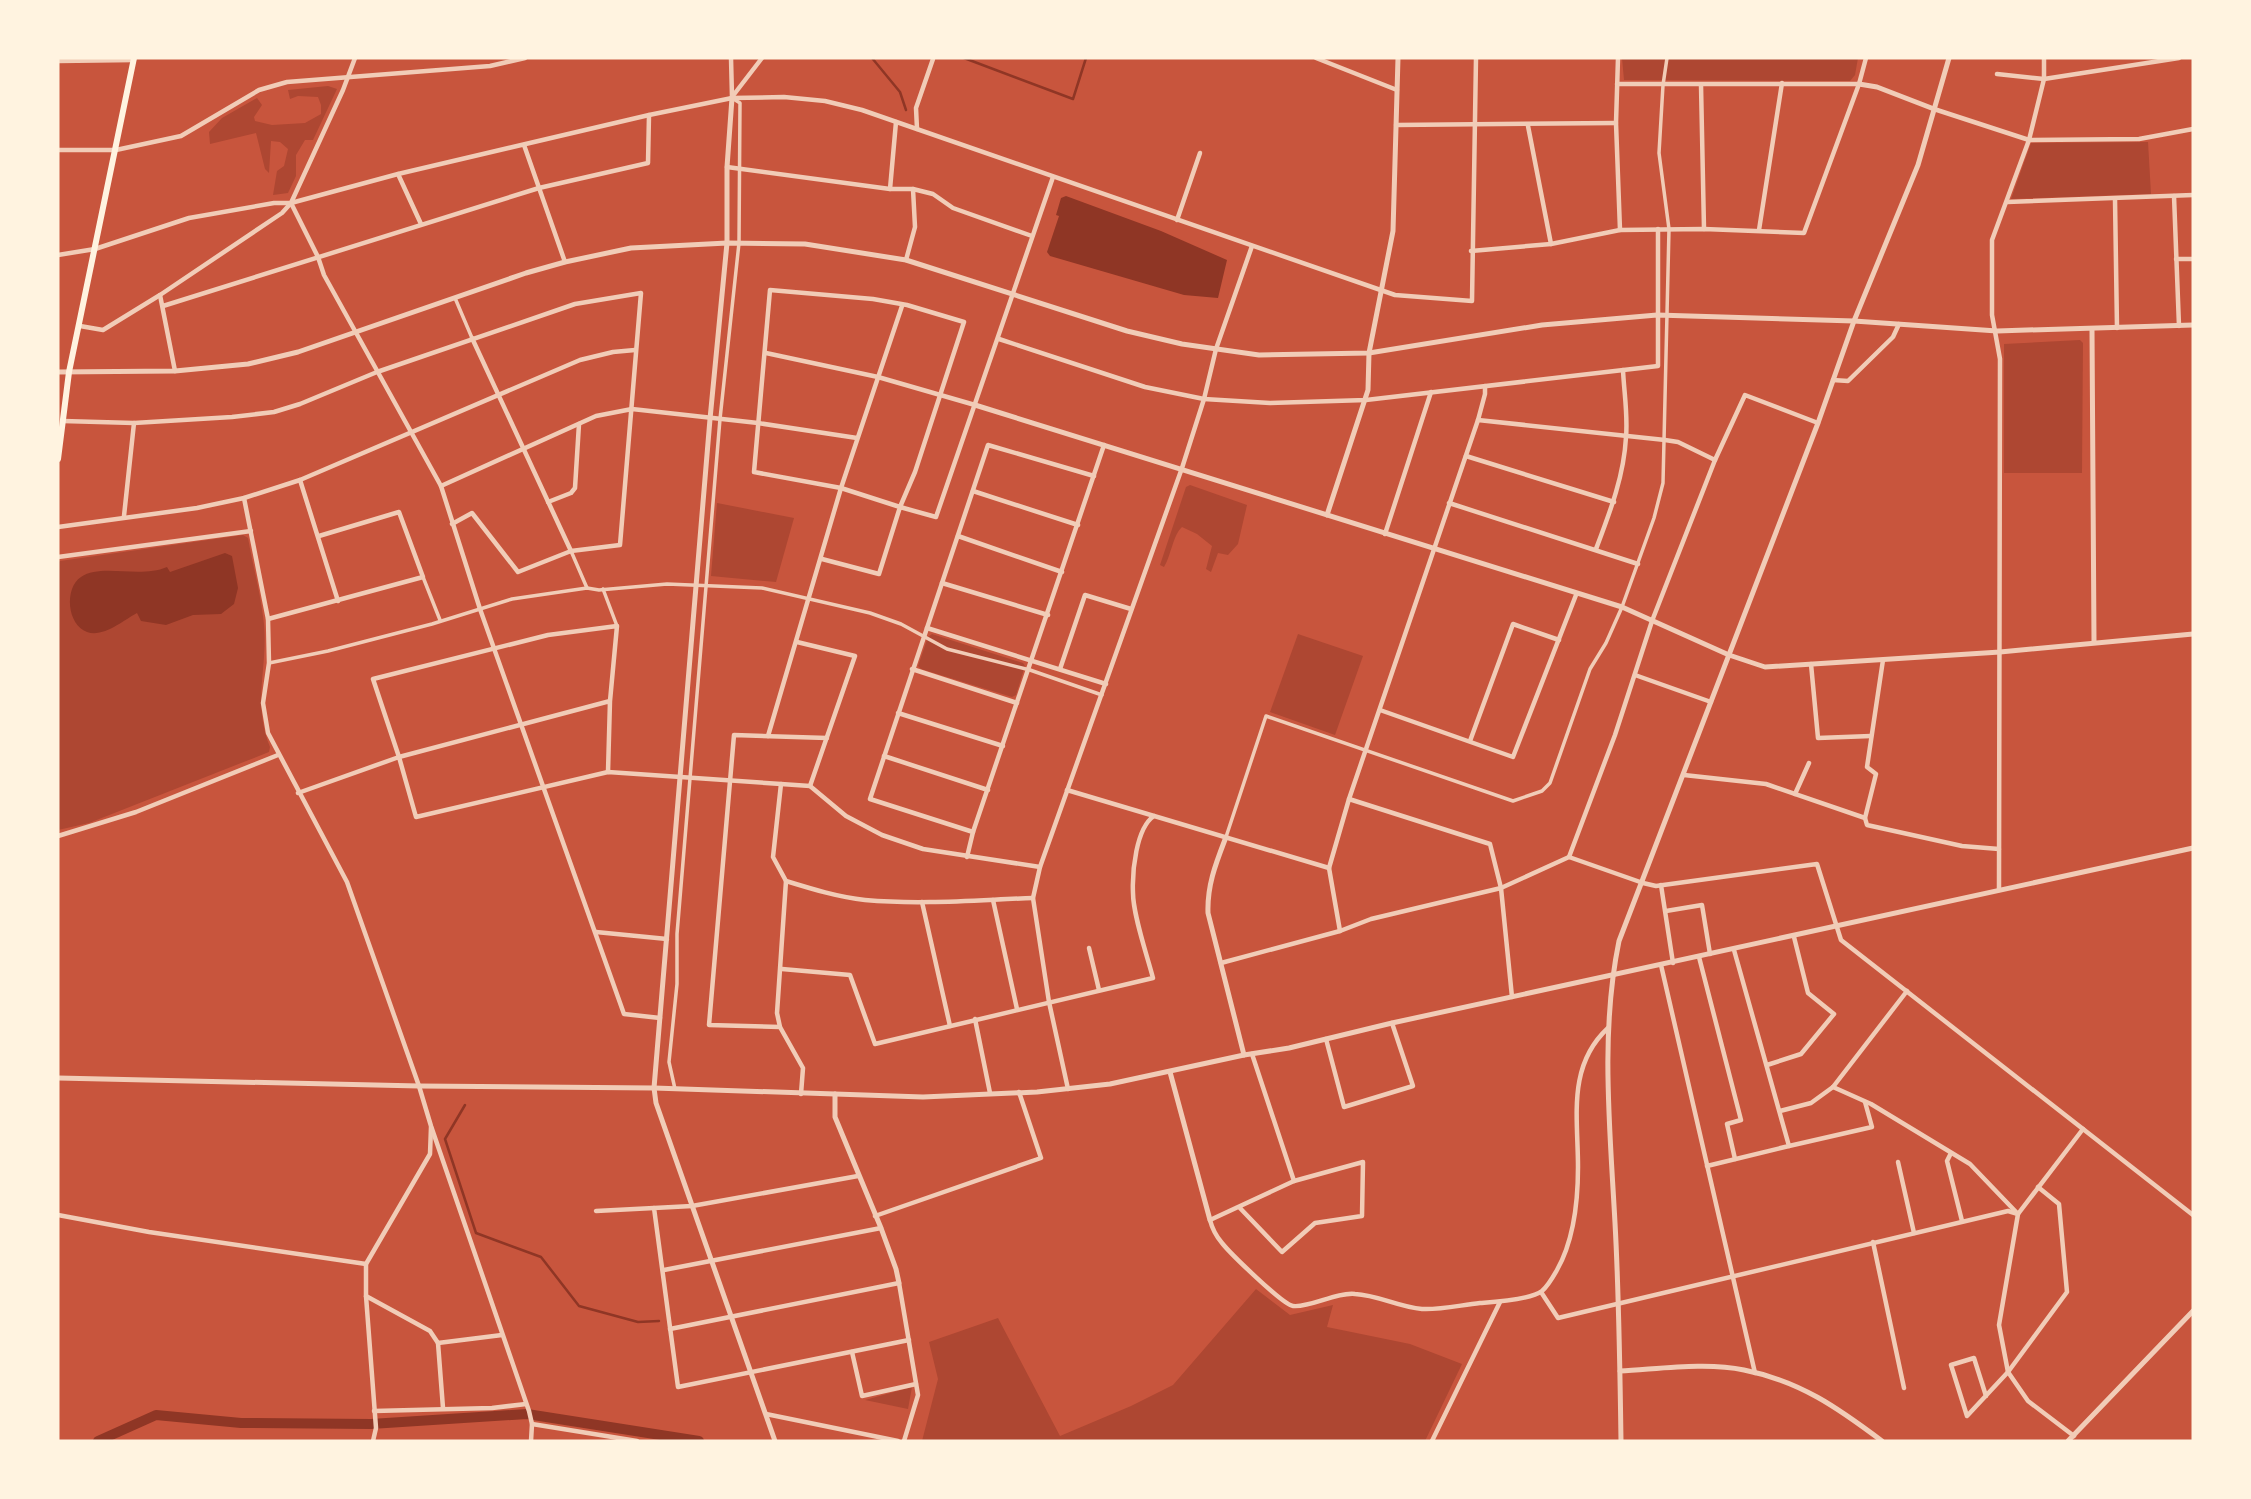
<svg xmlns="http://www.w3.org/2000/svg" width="2251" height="1499" font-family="'Sofia Sans Condensed',sans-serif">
	<rect width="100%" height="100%" fill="#c8553d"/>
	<g fill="#ae4732">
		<path d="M1622 58H1858L1855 75 1850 81 1624 80Z"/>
		<path d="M328 86 337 89 313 140H305L296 155V176L288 193 273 195 277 171 284 166 288 149 280 142 271 141 269 173 265 169 256 133 210 144 209 132 222 118 257 98 262 105 254 117 255 121 272 125 305 123 321 114V105L318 97 298 96 290 99 288 90Z"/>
		<path d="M2148 142 2151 194 2011 199 2031 143Z"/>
		<path d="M2080 340 2083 343 2082 473H2004V344Z"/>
		<path d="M1190 485 1247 505 1238 544 1228 555 1218 553 1211 572 1206 569 1212 546 1197 534 1182 527C1173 535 1171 556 1164 567L1160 565 1186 487Z"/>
		<path d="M717 503 794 518 776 582 711 576Z"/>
		<path d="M243 535 248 538C253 566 261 595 264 624 268 669 252 702 270 747L269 752 89 823 58 830V563L60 561Z"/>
		<path d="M932 634 1023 663 1025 666 1016 695 1012 697 921 669 918 666 928 637Z"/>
		<path d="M1298 634 1363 656 1335 735 1270 712Z"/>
		<path d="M1256 1289 1290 1315 1333 1305 1327 1327 1410 1344 1462 1364 1425 1441H922L938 1379 929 1342 998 1318 1060 1436 1131 1406 1173 1385Z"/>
		<path d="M912 1387 908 1409 865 1400Z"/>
	</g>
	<g fill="#8f3625">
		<path d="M1066 196 1161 231 1227 260 1218 298 1184 295 1050 256 1047 252 1059 216 1056 215 1061 198Z"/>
		<path d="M225 553 232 556 238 588 234 604 221 614 193 615 166 625 141 621 137 613C124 620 103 638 87 632 67 625 64 588 81 577 102 563 139 579 167 567L170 572Z"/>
	</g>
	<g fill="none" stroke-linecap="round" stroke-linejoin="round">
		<g stroke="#8f3625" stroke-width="2.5">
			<path d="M872 58 900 92 906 110"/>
			<path d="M964 58 1073 99 1086 58"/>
			<path d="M465 1105 445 1139 476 1233 541 1257 579 1306 638 1322 659 1321"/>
		</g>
		<path stroke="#8f3625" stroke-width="10" d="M98 1441 156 1415 241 1423 371 1424 527 1414 699 1441"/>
		<g stroke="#f1ccb7" stroke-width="3.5">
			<path d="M455 298 472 338"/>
			<path d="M571 551 587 588"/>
			<path d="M423 577 440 620"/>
			<path d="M603 589 617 626"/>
			<path d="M269 663 328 651 432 624 512 599 587 588 599 590 667 584 762 588 870 613 901 624 947 649 1030 670 1102 695"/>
			<path d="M1226 837 1266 716 1513 801 1542 791 1550 783 1590 669 1606 643 1622 607 1654 518 1663 483 1669 229 1659 153 1663 85 1667 58"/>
			<path d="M675 1089 669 1062 677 984V934L720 419 739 243 740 103 732 98"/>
		</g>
		<g stroke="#f1ccb7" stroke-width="4.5">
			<path d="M731 58 732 97"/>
			<path d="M1316 58 1397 90"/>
			<path d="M1618 58 1616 123 1620 230"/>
			<path d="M58 61 134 60"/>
			<path d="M1997 74 2044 79 2179 58"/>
			<path d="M1617 84H1859"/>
			<path d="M1701 85 1704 229"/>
			<path d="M732 97 762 58"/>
			<path d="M1934 109 2029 140 2139 139 2193 129"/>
			<path d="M1396 125 1616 123"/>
			<path d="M1528 126 1551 244"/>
			<path d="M917 129 916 108 933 59"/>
			<path d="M524 145 565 262"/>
			<path d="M58 150H116L181 136 259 90 287 82 490 66 525 58"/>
			<path d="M727 167 890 189H913L915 227 906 260"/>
			<path d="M398 174 421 224"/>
			<path d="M890 189 896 122"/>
			<path d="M913 189 933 194 953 208 1032 236"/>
			<path d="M2174 196 2179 326"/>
			<path d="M2115 199 2117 328"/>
			<path d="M2007 202 2193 195"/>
			<path d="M291 203 318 257 324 275 441 486 480 609 624 1014 660 1018"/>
			<path d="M1177 220 1200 153"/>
			<path d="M1759 230 1782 83"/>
			<path d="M1471 251 1551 244 1620 230 1704 229 1804 233 1859 84 1866 58"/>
			<path d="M58 255 95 249 189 218 274 203H291L398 174 649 115 732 98 784 97 825 101 862 110 1395 295 1472 301 1476 58"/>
			<path d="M2176 259H2193"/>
			<path d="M160 295 175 371"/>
			<path d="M163 306 539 188 648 163 649 115"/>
			<path d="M80 326 103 330 160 295 282 213 291 203 343 90 355 58"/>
			<path d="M472 338 571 551"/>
			<path d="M999 339 1145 387 1204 399 1270 403 1366 400 1658 366V229"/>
			<path d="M766 353 878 377 975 405"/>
			<path d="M1833 380 1848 381 1893 337 1899 324"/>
			<path d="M1478 420 1665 440 1678 442 1715 460"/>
			<path d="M63 421 134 423 232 417 274 412 300 404 377 372 575 304 641 293 620 545 571 551 518 572 472 513 452 524"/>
			<path d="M1466 456 1614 502"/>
			<path d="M300 480 338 601"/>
			<path d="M441 486 596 416 632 409 758 423 857 438"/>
			<path d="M973 491 1078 525"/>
			<path d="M244 498 268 619 269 663 263 703 268 733 347 882 419 1086 431 1126 529 1411 532 1424 531 1441"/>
			<path d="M548 502 571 493 575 488 579 424"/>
			<path d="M1449 503 1638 564"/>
			<path d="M124 516 134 423"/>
			<path d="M58 527 197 508 244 498 300 480 580 360 613 352 635 350"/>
			<path d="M1385 534 1431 392"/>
			<path d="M958 536 1062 572"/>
			<path d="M1596 549C1610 512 1624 476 1626 437 1628 415 1624 392 1623 370"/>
			<path d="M58 557 251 531"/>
			<path d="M822 559 879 574 900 507 841 488 754 472 770 290 873 299 907 305 964 322 915 472 900 507 936 517 1053 177"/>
			<path d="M942 583 1048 615"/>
			<path d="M268 619 423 577 399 512 319 536"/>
			<path d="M927 628 1106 684"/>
			<path d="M797 642 855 656 810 786"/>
			<path d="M1811 664 1818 738 1871 736"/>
			<path d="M912 669 1017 703"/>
			<path d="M1060 669 1085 595 1131 609"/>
			<path d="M1635 675 1711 702"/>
			<path d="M1380 710 1513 757 1576 595"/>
			<path d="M898 713 1003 746"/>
			<path d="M768 736 841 488 902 306"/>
			<path d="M1470 741 1513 624 1559 640"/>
			<path d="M884 756 988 790"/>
			<path d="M608 772 610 701 617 626 548 635 373 679 399 757 610 701"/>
			<path d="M1684 775 1766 784 1865 818 1876 774 1867 767 1883 660"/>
			<path d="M781 784 773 857 786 881 777 1013 780 1027 803 1068 801 1094"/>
			<path d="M1067 790 1329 868"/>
			<path d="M298 793 399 757 416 817 608 772 781 784 810 786 846 816 882 835 923 849 1040 867"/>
			<path d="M1795 794 1809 763"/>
			<path d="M1349 799 1490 844 1501 888 1512 997"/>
			<path d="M1865 818 1867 825 1962 846 1999 849"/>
			<path d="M973 832 870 799 988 445 1094 476"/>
			<path d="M58 836 136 812 278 755"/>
			<path d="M967 857 973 832 1104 445"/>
			<path d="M1569 857 1615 735 1652 621 1715 460 1745 395 1818 423"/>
			<path d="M786 881C812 889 838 897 865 900 921 905 977 900 1033 898"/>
			<path d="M1661 885 1673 963"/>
			<path d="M1999 890 2000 359 1992 315V240L2029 140 2044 79V58"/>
			<path d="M993 900 1017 1009"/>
			<path d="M922 902 950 1026"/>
			<path d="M1666 911 1702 905 1710 954"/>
			<path d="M1340 931 1329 868 1349 799 1478 420 1485 394V386"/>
			<path d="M596 932 667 939"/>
			<path d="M1089 948 1099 990"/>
			<path d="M1699 957 1741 1120 1727 1124 1735 1159"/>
			<path d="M1221 963 1340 931 1371 919 1501 888 1569 857 1643 883 1656 886 1817 864 1841 940 2193 1215"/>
			<path d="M1661 965 1755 1373"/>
			<path d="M782 969 850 975 875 1044 1153 978C1147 955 1133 915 1133 893 1132 872 1136 828 1154 816"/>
			<path d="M975 1019 990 1093"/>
			<path d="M780 1027 709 1025 734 735 827 738"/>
			<path d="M1326 1039 1344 1107 1413 1086 1392 1023"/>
			<path d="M1252 1054 1294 1181"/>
			<path d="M1767 1065 1801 1054 1834 1014 1808 993 1794 937"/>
			<path d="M1833 1087 1871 1104 1970 1164 2017 1213"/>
			<path d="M1068 1089 1049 1002 1033 898 1040 867 1182 468 1204 399 1216 349 1252 246"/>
			<path d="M1780 1111 1811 1103 1833 1087 1907 991"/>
			<path d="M1789 1146 1872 1127 1865 1102"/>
			<path d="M1951 1153 1947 1161 1962 1221"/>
			<path d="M1898 1162 1914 1233"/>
			<path d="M1707 1166 1789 1146 1734 950"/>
			<path d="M858 1176 692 1206 654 1208 678 1387 909 1340"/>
			<path d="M1239 1207 1282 1252 1315 1223 1362 1216 1363 1162 1294 1181 1210 1220C1212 1228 1216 1236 1222 1243 1230 1253 1283 1305 1293 1306 1310 1308 1336 1292 1355 1294 1378 1295 1398 1307 1422 1309 1440 1310 1461 1305 1480 1303 1495 1302 1530 1300 1542 1291 1548 1286 1553 1277 1557 1270 1574 1240 1578 1200 1578 1167 1578 1117 1567 1066 1608 1028"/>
			<path d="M596 1211 654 1208"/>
			<path d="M58 1215 149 1232 366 1264"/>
			<path d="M875 1216 1041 1158 1019 1092"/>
			<path d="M1873 1242 1904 1388"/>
			<path d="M664 1270 881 1228"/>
			<path d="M1541 1292 1558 1318 2008 1211 2018 1214"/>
			<path d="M366 1296 430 1331 438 1343 502 1335"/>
			<path d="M670 1329 899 1283 918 1395 904 1441"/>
			<path d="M438 1343 443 1408"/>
			<path d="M852 1352 862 1396 916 1384"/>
			<path d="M1986 1396 1974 1358 1951 1365 1967 1416 2008 1372 2067 1292 2059 1204 2038 1187"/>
			<path d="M374 1411 492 1408 526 1404"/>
			<path d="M766 1414 898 1441"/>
			<path d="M532 1424 637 1441"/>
			<path d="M2074 1436 2028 1401 2008 1372 1999 1325 2018 1214 2083 1129"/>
			<path d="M373 1441 376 1428 366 1296V1264L430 1154 431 1127"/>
			<path d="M1432 1441 1500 1302"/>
		</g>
		<g stroke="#f1ccb7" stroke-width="5">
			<path d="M1859 84 1877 87 1934 109"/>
			<path d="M732 98 727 167V243L710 419 654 1088 656 1103 775 1441"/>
			<path d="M2092 330 2094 642"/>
			<path d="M58 372 175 371 248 364 298 352 526 273 565 262 631 248 727 243 805 244 906 260 1127 331 1182 344 1259 355 1369 353 1542 325 1657 315 1854 321 1997 331 2193 325"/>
			<path d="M975 405 1622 607 1729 655 1765 667 2000 652 2193 634"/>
			<path d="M1327 515 1368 390 1369 353 1393 231 1398 58"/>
			<path d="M1226 837C1216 863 1207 885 1208 913L1244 1055"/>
			<path d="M1170 1072 1210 1220"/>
			<path d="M58 1078 419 1086 654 1088 923 1097 1037 1092 1110 1084 1244 1055 1289 1048 1392 1023 2193 848"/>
			<path d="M835 1094V1117L881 1228 896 1269 899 1283"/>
			<path d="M1620 1371C1659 1369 1707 1362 1744 1370 1800 1381 1838 1408 1882 1441"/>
			<path d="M1621 1441C1620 1368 1619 1295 1615 1223 1610 1129 1600 1033 1619 941L1818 423 1854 321 1918 165 1949 58"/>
			<path d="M2068 1441 2193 1311"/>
		</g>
		<path stroke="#fff3e0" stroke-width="6" d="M58 459 69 372 134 58"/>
	</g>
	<rect width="2251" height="1499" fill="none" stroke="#fff3e0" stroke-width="119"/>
</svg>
